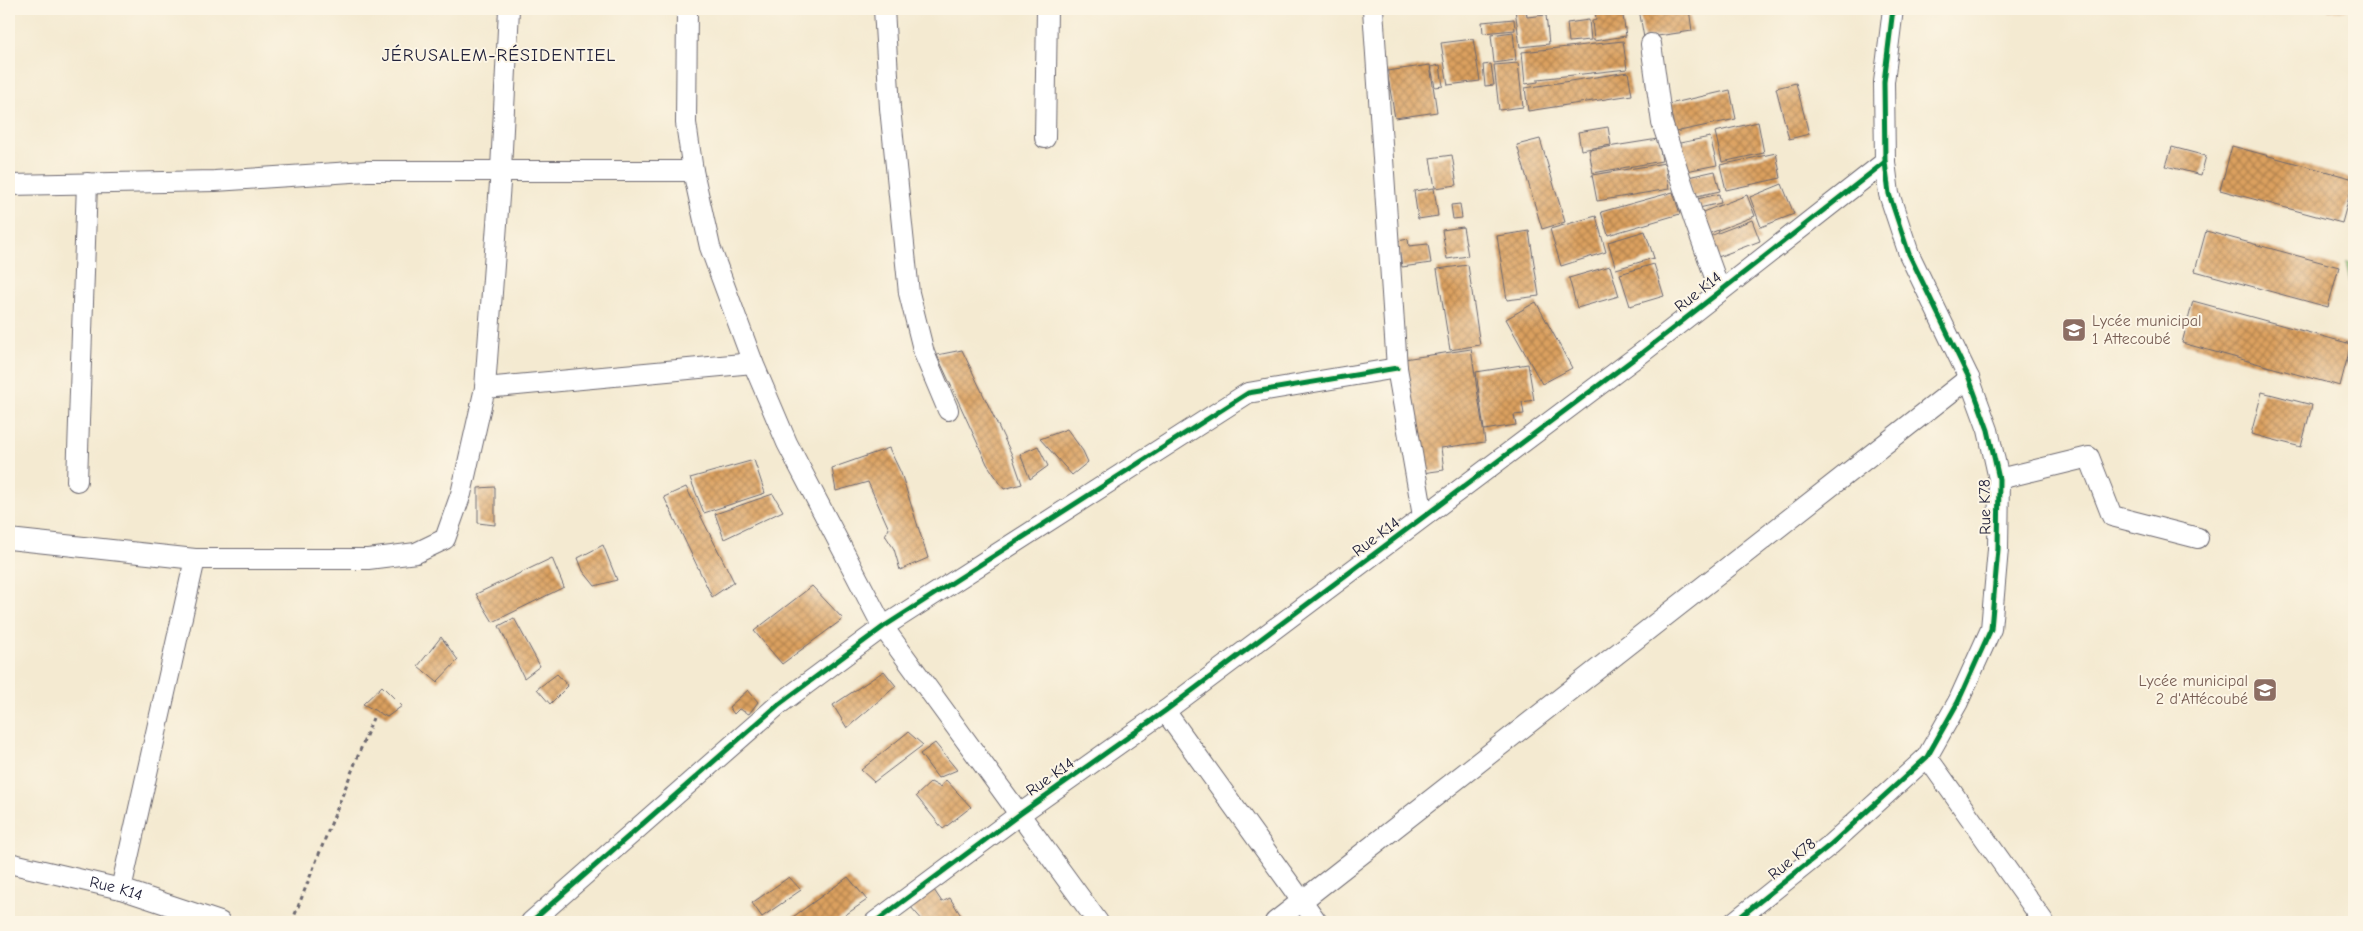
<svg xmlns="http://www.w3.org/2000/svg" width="2363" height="931" font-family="'Comic Neue',sans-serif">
	<defs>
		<pattern id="building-cross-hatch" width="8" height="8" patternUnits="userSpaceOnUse" patternTransform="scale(1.25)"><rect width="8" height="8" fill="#dba05e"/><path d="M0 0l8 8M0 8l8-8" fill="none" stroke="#b1824f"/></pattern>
	</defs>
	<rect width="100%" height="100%" fill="#fcf5e5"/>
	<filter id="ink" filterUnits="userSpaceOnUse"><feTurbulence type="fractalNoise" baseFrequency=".02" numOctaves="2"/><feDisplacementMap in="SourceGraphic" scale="10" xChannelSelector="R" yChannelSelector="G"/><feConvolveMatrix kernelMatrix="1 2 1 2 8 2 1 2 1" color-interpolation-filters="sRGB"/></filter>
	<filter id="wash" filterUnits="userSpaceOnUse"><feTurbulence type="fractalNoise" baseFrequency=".0096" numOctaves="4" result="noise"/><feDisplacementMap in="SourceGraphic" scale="20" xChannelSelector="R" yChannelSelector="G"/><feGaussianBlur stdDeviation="1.12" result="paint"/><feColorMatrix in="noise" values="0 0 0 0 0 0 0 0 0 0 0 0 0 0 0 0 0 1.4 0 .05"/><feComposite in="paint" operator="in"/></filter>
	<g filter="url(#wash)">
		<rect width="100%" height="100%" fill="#f4ead1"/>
		<path fill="#9dcf7e" stroke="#60785c" d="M2354 262V301L2346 263Z"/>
		<g id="blocks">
			<g fill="url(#building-cross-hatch)">
				<path d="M1515 9H1526L1527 17 1546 15 1549 44 1520 47Z"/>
				<path d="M1595 9H1622L1626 36 1594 41 1592 21 1596 20Z"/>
				<path d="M1639 9H1689L1692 31 1644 38Z"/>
				<path d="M2328 9H2347V10L2328 11Z"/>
				<path d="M1514 19 1515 30 1483 33 1482 22Z"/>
				<path d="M1589 20 1591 40 1569 42 1567 23Z"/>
				<path d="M1513 32 1516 60 1494 63 1491 35Z"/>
				<path d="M1473 39 1480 81 1448 85 1441 43Z"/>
				<path d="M1623 41 1627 69 1538 79V82L1525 84 1522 52Z"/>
				<path d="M1518 63 1523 107 1499 110 1494 65Z"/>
				<path d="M1491 64 1494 85 1485 86 1483 65Z"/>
				<path d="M1430 65 1437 112 1395 118 1387 71Z"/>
				<path d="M1440 65 1443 86 1435 87 1431 67Z"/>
				<path d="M1628 72 1632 95 1528 111 1525 88Z"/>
				<path d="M1796 83 1809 134 1789 139 1776 88Z"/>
				<path d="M1730 90 1736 119 1675 132 1669 104Z"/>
				<path d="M1758 122 1764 153 1722 162 1715 132Z"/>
				<path d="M1608 127 1611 145 1581 150 1578 132Z"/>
				<path d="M1710 137 1717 165 1681 172 1675 144Z"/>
				<path d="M1540 139 1565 222 1542 229 1517 145Z"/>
				<path d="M1658 139 1662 161 1593 173 1589 150Z"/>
				<path d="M2232 146 2354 179 2342 223 2220 190Z"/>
				<path d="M2172 147 2206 156 2201 175 2166 166Z"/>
				<path d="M1776 153 1781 178 1726 190 1720 165Z"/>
				<path d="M1452 155 1457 185 1435 188 1430 158Z"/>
				<path d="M1665 163 1669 189 1597 201 1592 175Z"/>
				<path d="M1715 171 1720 191 1692 197 1688 177Z"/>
				<path d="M1782 184 1794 214 1761 227 1750 197Z"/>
				<path d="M1434 188 1438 216 1418 219 1414 191Z"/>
				<path d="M1673 192 1680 214 1608 235 1601 212Z"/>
				<path d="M1719 194 1721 203 1699 208 1697 199Z"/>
				<path d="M1747 195 1755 216 1708 234 1700 213Z"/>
				<path d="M1460 204 1462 218 1453 219 1451 205Z"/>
				<path d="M1596 216 1606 252 1561 266 1550 229Z"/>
				<path d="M1752 220 1760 241 1718 257 1710 236Z"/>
				<path d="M1463 227 1468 256 1447 259 1442 230Z"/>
				<path d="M1529 231 1539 296 1507 300 1497 236Z"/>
				<path d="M1645 231 1654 258 1616 269 1608 242Z"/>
				<path d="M2206 231 2339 267 2328 307 2195 271Z"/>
				<path d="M1408 239 1409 246 1428 244 1431 263 1402 267 1398 241Z"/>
				<path d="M1654 264 1664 296 1630 306 1620 274Z"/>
				<path d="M1468 265 1480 345 1450 350 1437 269Z"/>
				<path d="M1610 266 1619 296 1577 308 1569 278Z"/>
				<path d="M2193 301 2351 344 2340 386 2182 343Z"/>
				<path d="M1536 302 1572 368 1542 384 1506 319Z"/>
				<path d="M1471 349 1485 442 1441 448 1444 470 1422 473 1404 359Z"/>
				<path d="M962 350 1012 455 1022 484 1004 489 987 464 937 355Z"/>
				<path d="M1528 364 1534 400 1522 402 1524 414 1514 415 1516 425 1484 430 1476 372Z"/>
				<path d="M2262 392 2312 405 2301 447 2251 434Z"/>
				<path d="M1067 429 1083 451 1088 462 1072 475 1040 439Z"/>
				<path d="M1038 446 1048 466 1030 479 1020 454Z"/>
				<path d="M889 448 901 473 928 558 900 570 894 549 885 535 889 529 868 482 836 491 832 468Z"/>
				<path d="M754 460 765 493 704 513 690 478Z"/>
				<path d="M495 487V525L478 523V488Z"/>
				<path d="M686 487 734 582 712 597 664 497Z"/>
				<path d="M773 494 783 511 724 539 715 514Z"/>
				<path d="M603 545 617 580 595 586 583 571 578 558Z"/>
				<path d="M552 558 564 587 493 622 476 594Z"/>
				<path d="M812 586 843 619 782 664 754 631Z"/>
				<path d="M514 618 540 666 524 678 499 626Z"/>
				<path d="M441 637 458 660 437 682 418 666Z"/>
				<path d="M884 671 896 686 847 728 833 705Z"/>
				<path d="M557 674 568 686 550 704 537 689Z"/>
				<path d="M382 686 402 706 387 717 363 704Z"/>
				<path d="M748 690 758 702 749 714 739 709 734 714 729 707Z"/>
				<path d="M908 732 923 745 874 782 861 770Z"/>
				<path d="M935 743 957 770 938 778 920 754Z"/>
				<path d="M946 780 971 807 943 829 916 796 931 782 940 787Z"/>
				<path d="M789 877 801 890 762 917 752 903Z"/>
				<path d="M848 877 867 900 835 922H786Z"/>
				<path d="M934 890 942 902 950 898 965 922H924L910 906Z"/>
			</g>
		</g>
	</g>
	<g filter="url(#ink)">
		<use href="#blocks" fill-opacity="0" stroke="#6c6870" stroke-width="1"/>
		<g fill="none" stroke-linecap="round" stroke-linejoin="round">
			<defs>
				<g id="minor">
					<path d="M687 9 686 123 693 171 710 247 753 363 787 443 883 627 1098 922"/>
					<path d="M884 9 890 108 909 293 924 353 948 410"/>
					<path d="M1373 9 1397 368 1423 516"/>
					<path d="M1651 44 1662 123 1694 219 1720 291"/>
					<path d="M1045 138 1047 9"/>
					<path d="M9 185 215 181 367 171H693"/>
					<path d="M485 388 501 169 509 9"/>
					<path d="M1999 479 2089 457 2112 516 2198 538"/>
					<path d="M77 481 87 183"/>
					<path d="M9 539 195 559H368L416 553 445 539 461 494 485 388 753 363"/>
					<path d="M1165 711 1317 922"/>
					<path d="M1927 757 2044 922"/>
					<path id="s1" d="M9 863 121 889 220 922"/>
					<path d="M121 889 195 559"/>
					<path d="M531 922 778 705 883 627 1248 393 1397 368"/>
					<path d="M875 922 1020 814 1165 711 1639 355 1885 162"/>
					<path d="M1275 922 1969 378"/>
					<path d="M1734 922 1830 845 1927 757 1958 702 1991 629 1998 549 1999 479 1988 430 1969 378 1909 254 1889 194 1885 162 1884 82 1893 9"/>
				</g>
			</defs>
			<use href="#minor" stroke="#6c6870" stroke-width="22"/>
			<path stroke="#6c6870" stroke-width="3" stroke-dasharray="4 4" stroke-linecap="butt" d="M292 922 373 718"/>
			<use href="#minor" stroke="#fff" stroke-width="20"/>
			<defs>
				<g id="cycleway">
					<path d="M531 922 778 705 883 627 1248 393 1397 368"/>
					<path d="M875 922 1020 814 1165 711 1639 355 1885 162"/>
					<path d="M1734 922 1830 845 1927 757 1958 702 1991 629 1998 549 1999 479 1988 430 1969 378 1909 254 1889 194 1885 162 1884 82 1893 9"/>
				</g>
			</defs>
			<use href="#cycleway" stroke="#fcf5e5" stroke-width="8"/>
			<use href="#cycleway" stroke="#00873e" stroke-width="5"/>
		</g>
	</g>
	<defs>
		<symbol id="school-square" viewBox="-11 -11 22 22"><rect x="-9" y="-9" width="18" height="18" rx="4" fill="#8d6e63" stroke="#fcf5e5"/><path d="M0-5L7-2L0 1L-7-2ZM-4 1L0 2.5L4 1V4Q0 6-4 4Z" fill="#fff"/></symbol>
	</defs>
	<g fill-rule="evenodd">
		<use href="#school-square" x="2060" y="316" width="28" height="28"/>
		<use href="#school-square" x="2251" y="676" width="28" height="28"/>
	</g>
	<g text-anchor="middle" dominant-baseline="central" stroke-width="4" stroke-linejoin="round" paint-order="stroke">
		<g font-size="16" fill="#22223b" stroke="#fcf5e5">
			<text transform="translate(1698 292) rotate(-38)">Rue K14</text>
			<text transform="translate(1985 507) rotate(-91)">Rue K78</text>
			<text transform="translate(1376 537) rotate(-37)">Rue K14</text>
			<text transform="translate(1050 777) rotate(-35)">Rue K14</text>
			<text transform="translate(1792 859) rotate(-39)">Rue K78</text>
			<text stroke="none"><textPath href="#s1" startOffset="110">Rue K14</textPath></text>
		</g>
		<g font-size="16" fill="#785e54" stroke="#fcf5e5" text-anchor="start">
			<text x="2092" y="321">Lycée municipal<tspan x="2092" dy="18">1 Attecoubé</tspan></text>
			<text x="2248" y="681" text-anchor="end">Lycée municipal<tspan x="2248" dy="18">2 d'Attécoubé</tspan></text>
		</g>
		<g font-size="18" letter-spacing="1" fill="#22223b" stroke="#fcf5e5">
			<text x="499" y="55">JÉRUSALEM-RÉSIDENTIEL</text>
		</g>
	</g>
	<rect width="2363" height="931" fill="none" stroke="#fcf5e5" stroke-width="30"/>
</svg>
